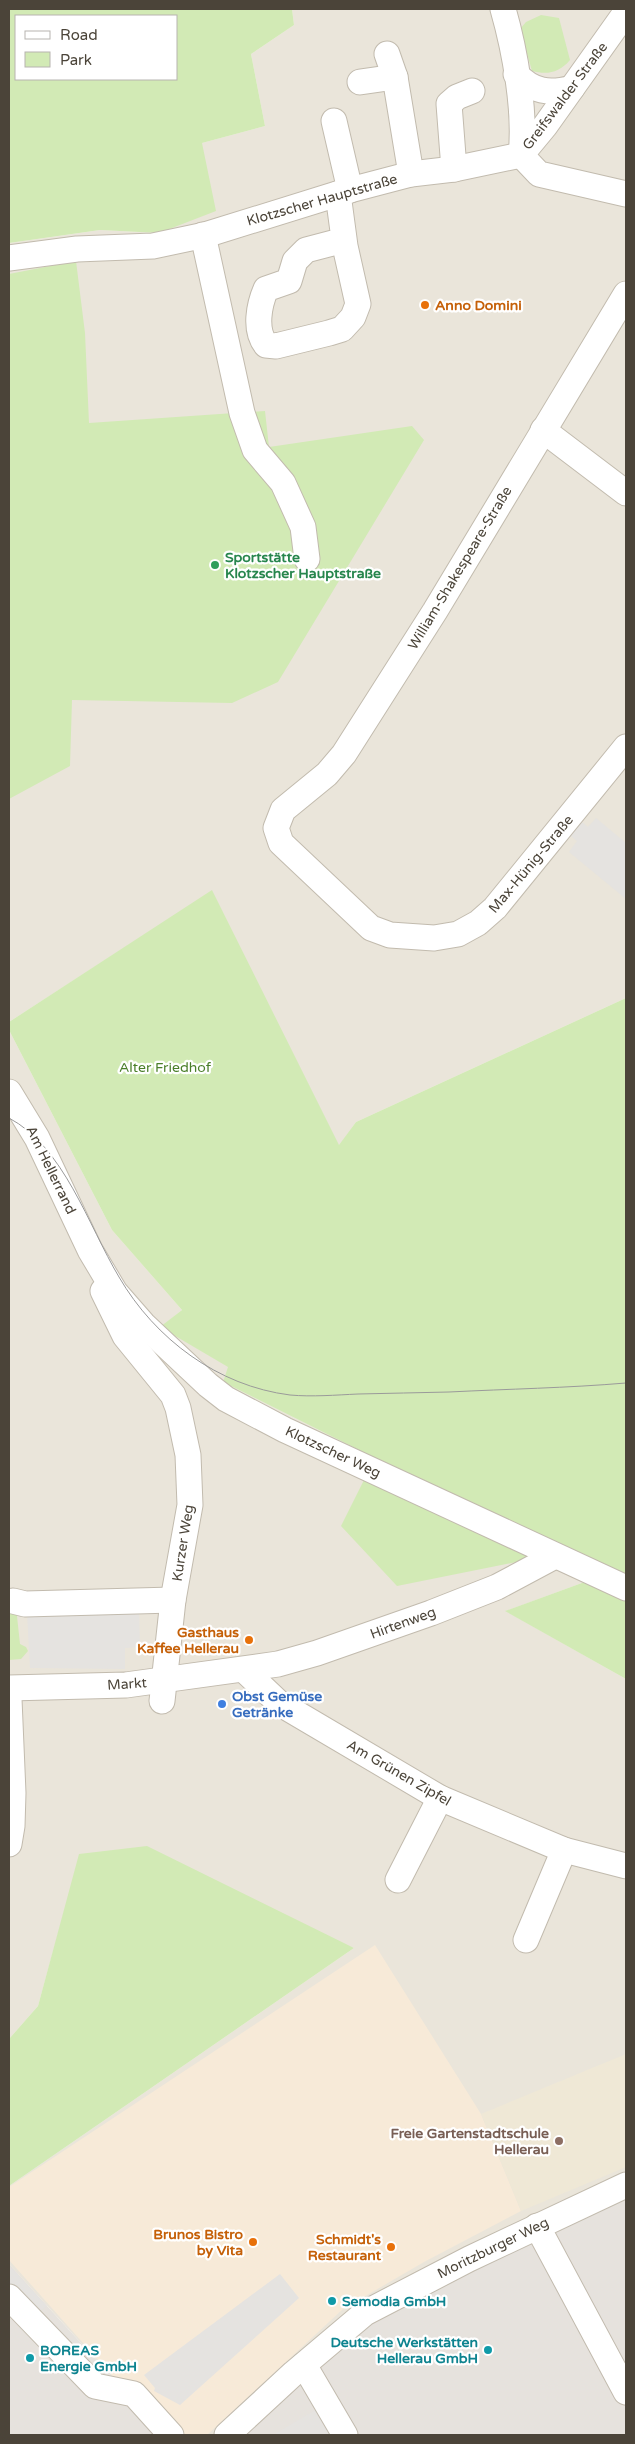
<svg xmlns="http://www.w3.org/2000/svg" width="635" height="2444" font-family="'Varela Round',sans-serif">
	<rect width="100%" height="100%" fill="#f6f3ec"/>
	<g fill="#eae5da">
		<path d="M292 9H626V998L356 1122 339 1146 212 891 9 1022V243L100 230 159 233 202 143 265 126 251 54 294 25Z"/>
		<path d="M9 1030 112 1230 182 1310 161 1327 229 1367 223 1382 445 1493 590 1580 506 1611 626 1679V2192L240 2435H165L9 2264V2186L354 1948 80 1854 38 2006 9 2039Z"/>
	</g>
	<path fill="#f7ead8" d="M375 1945 481 2114 521 2211 424 2262 343 2309 207 2435H165L9 2260V2187Z"/>
	<g fill="#e6e2dd">
		<path d="M626 2192V2435H240L368 2321Z"/>
		<path d="M9 2264 47 2306 165 2435H9Z"/>
	</g>
	<path fill="#efe8d6" d="M626 2054V2167L521 2211 481 2114Z"/>
	<g fill="#d2eab5" fill-rule="evenodd">
		<path d="M9 9H292L294 25 251 54 265 126 202 143 216 211 159 233 100 230 9 243ZM16 16H176V79H16Z"/>
		<path d="M541 15 559 18 570 60C559 73 547 75 532 71L520 29 526 22Z"/>
		<path d="M76 261 85 333 89 423 265 411 269 447 412 426 424 440 278 682 232 703 72 700 70 766 9 799V274Z"/>
		<path d="M212 890 339 1145 356 1122 626 998V1679L505 1611 590 1580 445 1493 223 1382 228 1367 160 1327 182 1310 112 1230 9 1030V1022Z"/>
		<path d="M368 1472 546 1556 397 1586 341 1526Z"/>
		<path d="M9 1607H16L20 1644 26 1647 28 1651 21 1659 9 1660Z"/>
		<path d="M147 1846 354 1948 9 2186V2039L38 2006 79 1854Z"/>
	</g>
	<g fill="#e5e3e0">
		<path d="M572 814 588 827 596 818 626 843V899L569 852 577 841 561 828Z"/>
		<path d="M139 1608 140 1647 125 1648V1669L30 1668 27 1613Z"/>
		<path d="M9 2265 47 2306 35 2315 9 2286Z"/>
		<path d="M280 2274 299 2298 180 2405 154 2391 155 2388 144 2375Z"/>
		<path d="M319 2408 334 2435H273Z"/>
	</g>
	<g fill="none" stroke-linecap="round" stroke-linejoin="round">
		<defs>
			<g id="minor">
				<path d="M503 9C515 51 526 112 521 155"/>
				<path d="M387 54 395 77 411 174"/>
				<path d="M516 74C533 92 549 94 572 88"/>
				<path d="M360 82 395 77"/>
				<path d="M334 121 350 190"/>
				<path d="M521 155 545 126 626 12"/>
				<path d="M521 155 539 174 626 194"/>
				<path d="M454 169 449 104 457 97 472 91"/>
				<path d="M338 194 345 246 358 304 353 317 342 329 329 333 276 346 266 345C254 330 259 305 266 289L289 281 295 261 306 250 344 240"/>
				<path d="M203 235 242 413 255 450 283 483 303 527 307 559"/>
				<path d="M9 258 77 249 153 246 205 235 350 190 411 174 454 169 521 155"/>
				<path d="M626 294 435 611 344 754 327 774 283 810 276 828 281 843 371 928 390 935 434 938 458 934 478 923 495 908 626 747"/>
				<path d="M543 430 626 493"/>
				<path d="M9 1092 37 1138 90 1250 115 1292 143 1324 208 1385 226 1399 285 1430 626 1588"/>
				<path d="M103 1291 125 1336 173 1395 178 1408 188 1455 190 1505 173 1600 162 1701"/>
				<path d="M13 1601 25 1604 173 1600"/>
				<path d="M244 1670 279 1703 440 1798 564 1850 626 1866"/>
				<path d="M9 1688 126 1685 278 1664 317 1653 431 1613 497 1587 555 1556"/>
				<path d="M9 1699 13 1793 12 1826 9 1844"/>
				<path d="M398 1880 440 1798"/>
				<path d="M526 1940 564 1850"/>
				<path d="M537 2226 626 2392"/>
				<path d="M9 2297 95 2386 134 2394 171 2435"/>
				<path d="M304 2365 345 2435"/>
				<path d="M227 2435 294 2373 365 2313 469 2259 626 2185"/>
			</g>
		</defs>
		<use href="#minor" stroke="#c2bbae" stroke-width="27"/>
		<use href="#minor" stroke="#fff" stroke-width="25"/>
		<path stroke="#9a9a9a" stroke-width="1" d="M9 1118C64 1147 88 1225 119 1277 155 1339 218 1386 290 1395 312 1397 336 1395 358 1394 388 1393 419 1393 449 1392 508 1389 567 1388 626 1383"/>
	</g>
	<g fill="#e8710a" stroke="#fff" stroke-width="2">
		<circle cx="425" cy="305" r="5"/>
		<circle cx="249" cy="1640" r="5"/>
		<circle cx="253" cy="2242" r="5"/>
		<circle cx="391" cy="2247" r="5"/>
	</g>
	<circle fill="#2e9e5b" stroke="#fff" stroke-width="2" cx="215" cy="565" r="5"/>
	<circle fill="#3f7fe0" stroke="#fff" stroke-width="2" cx="222" cy="1704" r="5"/>
	<circle fill="#8d6e63" stroke="#fff" stroke-width="2" cx="559" cy="2141" r="5"/>
	<g fill="#0f9aa8" stroke="#fff" stroke-width="2">
		<circle cx="332" cy="2301" r="5"/>
		<circle cx="488" cy="2350" r="5"/>
		<circle cx="30" cy="2358" r="5"/>
	</g>
	<g text-anchor="middle" dominant-baseline="central" stroke-width="4.5" stroke-linejoin="round" paint-order="stroke">
		<g font-size="14" fill="#4b4439" stroke="#fff">
			<text transform="translate(565 96) rotate(-53)">Greifswalder Straße</text>
			<text transform="translate(322 200) rotate(-16)">Klotzscher Hauptstraße</text>
			<text transform="translate(460 568) rotate(-59)">William-Shakespeare-Straße</text>
			<text transform="translate(531 864) rotate(-50)">Max-Hünig-Straße</text>
			<text transform="translate(51 1170) rotate(64)">Am Hellerrand</text>
			<text transform="translate(333 1452) rotate(25)">Klotzscher Weg</text>
			<text transform="translate(183 1543) rotate(-81)">Kurzer Weg</text>
			<text transform="translate(403 1623) rotate(-20)">Hirtenweg</text>
			<text transform="translate(127 1684) rotate(-4)">Markt</text>
			<text transform="translate(399 1773) rotate(30)">Am Grünen Zipfel</text>
			<text transform="translate(493 2248) rotate(-26)">Moritzburger Weg</text>
		</g>
		<g font-size="14" font-weight="bold" fill="#c56008" stroke="#fff" text-anchor="end">
			<text x="435" y="305" text-anchor="start">Anno Domini</text>
			<text x="239" y="1632">Gasthaus<tspan x="239" dy="16">Kaffee Hellerau</tspan></text>
			<text x="243" y="2234">Brunos Bistro<tspan x="243" dy="16">by Vita</tspan></text>
			<text x="381" y="2239">Schmidt's<tspan x="381" dy="16">Restaurant</tspan></text>
		</g>
		<g font-size="14" font-weight="bold" fill="#27864d" stroke="#fff" text-anchor="start">
			<text x="225" y="557">Sportstätte<tspan x="225" dy="16">Klotzscher Hauptstraße</tspan></text>
		</g>
		<g font-size="14" fill="#4a7f2a" stroke="#fff">
			<text x="165" y="1067">Alter Friedhof</text>
		</g>
		<g font-size="14" font-weight="bold" fill="#366cbe" stroke="#fff" text-anchor="start">
			<text x="232" y="1696">Obst Gemüse<tspan x="232" dy="16">Getränke</tspan></text>
		</g>
		<g font-size="14" font-weight="bold" fill="#785e54" stroke="#fff" text-anchor="end">
			<text x="549" y="2133">Freie Gartenstadtschule<tspan x="549" dy="16">Hellerau</tspan></text>
		</g>
		<g font-size="14" font-weight="bold" fill="#0d838f" stroke="#fff" text-anchor="start">
			<text x="342" y="2301">Semodia GmbH</text>
			<text x="478" y="2342" text-anchor="end">Deutsche Werkstätten<tspan x="478" dy="16">Hellerau GmbH</tspan></text>
			<text x="40" y="2350">BOREAS<tspan x="40" dy="16">Energie GmbH</tspan></text>
		</g>
	</g>
	<rect width="635" height="2444" fill="none" stroke="#4b4439" stroke-width="20"/>
	<rect x="15" y="15" width="162" height="65" fill="#ffffff" stroke="#b7b4b0"/>
	<rect x="25" y="31" width="25" height="8" fill="#ffffff" stroke="#b7b4b0"/>
	<text x="60" y="40" font-size="15" fill="#4b4439">Road</text>
	<rect x="25" y="52" width="25" height="15" fill="#d2eab5" stroke="#b7b4b0"/>
	<text x="60" y="65" font-size="15" fill="#4b4439">Park</text>
</svg>
